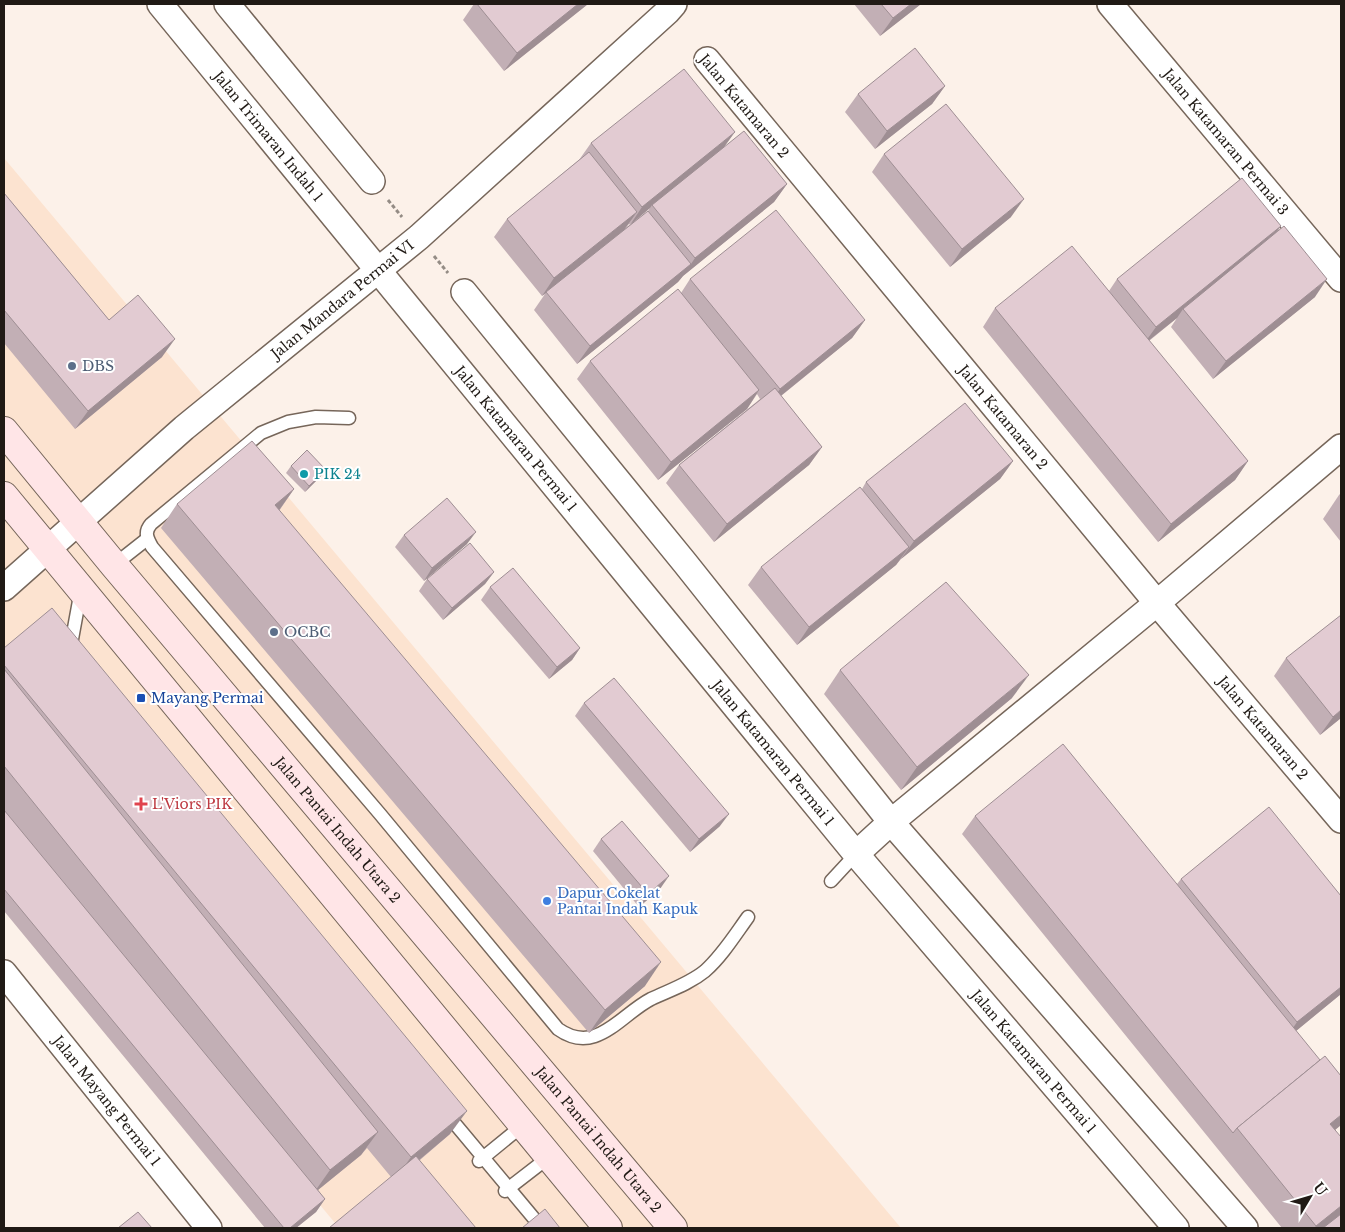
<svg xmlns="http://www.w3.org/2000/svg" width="1345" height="1232" font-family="'Libre Baskerville',serif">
	<rect width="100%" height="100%" fill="#fcf1e9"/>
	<path fill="#fce3d0" d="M4 158 901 1228H330L335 1223 4 826Z"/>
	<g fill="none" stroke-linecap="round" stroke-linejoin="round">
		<defs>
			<g id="lane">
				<path d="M349 418 316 417 288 422 261 433 151 524C144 532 147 538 152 547L380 814 558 1029C596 1056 620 1015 651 999 670 990 689 984 705 971 722 956 735 935 748 917"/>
				<path d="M114 565 147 539"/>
				<path d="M70 650 81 590"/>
				<path d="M831 881 856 854"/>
				<path d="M446 1113 542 1228"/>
				<path d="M479 1161 523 1125"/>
				<path d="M505 1191 549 1157"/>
			</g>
			<g id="street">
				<path id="s1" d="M160 4 856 854 1176 1228"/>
				<path d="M227 4 372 181"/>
				<path id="s2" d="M1110 4 1341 279"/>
				<path id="s3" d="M707 60 1157 603 1341 820"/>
				<path d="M464 292 685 563 891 822 1245 1228"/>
				<path id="s4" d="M4 588 184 428 419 237 667 12 674 4"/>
				<path d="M856 854 891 822 1157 603 1341 447"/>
				<path id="s5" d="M4 973 209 1228"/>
			</g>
			<g id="secondary">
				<path id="s6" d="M4 431 114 565 673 1228"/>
				<path d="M4 496 608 1228"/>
			</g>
		</defs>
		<use href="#lane" stroke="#76665a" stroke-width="15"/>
		<use href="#street" stroke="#76665a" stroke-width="28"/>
		<use href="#secondary" stroke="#76665a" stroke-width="30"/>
		<g stroke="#948c85" stroke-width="3" stroke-dasharray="4 2.5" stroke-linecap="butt">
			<path d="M388 200 402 217"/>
			<path d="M434 256 448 273"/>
		</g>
		<use href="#lane" stroke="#fff" stroke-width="12"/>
		<use href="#street" stroke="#fff" stroke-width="25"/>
		<use href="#secondary" stroke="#ffe5e7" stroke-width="28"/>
	</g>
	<g fill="#c2afb5" fill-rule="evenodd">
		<path d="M474 4H588L504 71 463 20Z"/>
		<path d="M854 4H921L880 36Z"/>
		<path d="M945 86 932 104 875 149 845 112 858 94Z"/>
		<path d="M591 143 725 147 787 184 774 202 683 276 678 282 577 364 534 310 545 294 542 296 494 237 507 219 579 160ZM650 208 648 211 624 229 629 224 630 225Z"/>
		<path d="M884 154 1011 217 950 267 872 172Z"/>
		<path d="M4 193 109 320 162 357 75 429 4 343Z"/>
		<path d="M1281 226 1275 234 1315 297 1213 379 1171 327 1177 318 1149 341 1248 461 1235 480 1158 542 983 327 995 308 1109 291 1117 279Z"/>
		<path d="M690 279 865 320 852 338 781 396 822 447 809 465 714 542 666 483 679 465 760 399 757 394 747 409 658 480 577 379 590 361 681 293Z"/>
		<path d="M1013 461 1000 479 901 559 896 565 797 645 748 585 761 567 862 489 866 482Z"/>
		<path d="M291 466 321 476 305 492 286 473Z"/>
		<path d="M294 489 279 511 645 986 589 1033 161 528 177 504Z"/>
		<path d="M1341 493V542L1323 519 1339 495Z"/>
		<path d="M404 535 467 544 424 581 395 547Z"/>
		<path d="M494 572 485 584 443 620 419 591 427 579Z"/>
		<path d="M490 587 580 648 572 660 549 679 481 600Z"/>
		<path d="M4 648 450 1134 420 1160 391 1177 367 1148 361 1155 318 1190 325 1199 316 1212 296 1228H265L4 911Z"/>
		<path d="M1286 658 1341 718 1320 735 1274 676Z"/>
		<path d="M840 670 1012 698 901 790 824 694Z"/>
		<path d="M584 703 720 826 690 852 575 716Z"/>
		<path d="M975 816 1177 884 1181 879 1341 896V994L1296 1031 1341 1125 1335 1130 1341 1228H1282L962 834Z"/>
		<path d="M601 839 660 889 639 907 593 851Z"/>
	</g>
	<g fill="#9e8e93">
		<path d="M578 4H588L504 71 517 53Z"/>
		<path d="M911 4H921L880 36 893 18Z"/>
		<path d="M945 86 932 104 875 149 887 131Z"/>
		<path d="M735 132 722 150 652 205 650 208 630 225 642 207Z"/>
		<path d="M787 184 774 202 683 276 678 282 577 364 590 346 691 264 695 258Z"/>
		<path d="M1024 199 1011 217 950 267 962 249Z"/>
		<path d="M637 212 624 230 542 296 554 278Z"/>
		<path d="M1281 226 1268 244 1183 309 1177 318 1143 345 1156 327Z"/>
		<path d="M1327 279 1315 297 1213 379 1226 361Z"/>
		<path d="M865 320 852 338 767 407 780 389Z"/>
		<path d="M175 339 162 357 75 429 88 411Z"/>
		<path d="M759 390 747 409 658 480 671 462Z"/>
		<path d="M822 447 809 465 714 542 727 524Z"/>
		<path d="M1013 461 1000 479 901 559 914 541Z"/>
		<path d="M1248 461 1235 480 1158 542 1171 524Z"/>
		<path d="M326 470 321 476 305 492 309 486Z"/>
		<path d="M294 489 277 513 275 505Z"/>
		<path d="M476 532 467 544 424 581 432 568Z"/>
		<path d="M909 547 896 565 797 645 809 627Z"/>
		<path d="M494 572 485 584 443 620 452 608Z"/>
		<path d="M580 648 572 660 549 679 557 667Z"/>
		<path d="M1029 675 1012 698 901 790 917 767Z"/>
		<path d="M1341 710V718L1320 735 1333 717Z"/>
		<path d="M729 814 720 826 690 852 699 839Z"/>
		<path d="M669 876 660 889 639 907 648 894Z"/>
		<path d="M661 962 645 986 589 1033 605 1010Z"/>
		<path d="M1341 987V994L1285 1040 1297 1022Z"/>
		<path d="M467 1111 450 1134 394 1181 411 1157Z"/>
		<path d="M1341 1115V1125L1314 1147 1330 1124Z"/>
		<path d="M378 1132 361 1155 313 1194 330 1170Z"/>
		<path d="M325 1199 316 1212 296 1228H290Z"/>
		<path d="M1341 1206V1216L1326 1228H1314L1316 1226Z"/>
	</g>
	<g fill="#e2cbd2" stroke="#9e8e93">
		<path d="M477 4H578L517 53Z"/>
		<path d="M881 4H911L893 18Z"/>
		<path d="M915 48 945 86 887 131 858 94Z"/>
		<path d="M684 69 735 132 642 207 591 143Z"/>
		<path d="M946 104 1024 199 962 249 884 154Z"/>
		<path d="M744 131 787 184 695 258 652 205Z"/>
		<path d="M589 152 637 212 554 278 507 219Z"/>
		<path d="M1242 178 1281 226 1156 327 1117 279Z"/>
		<path d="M4 193 109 320 138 295 175 339 88 411 4 310Z"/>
		<path d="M776 210 865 320 780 389 690 279Z"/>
		<path d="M648 211 691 264 590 346 546 292Z"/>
		<path d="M1284 226 1327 279 1226 361 1183 309Z"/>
		<path d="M1072 246 1248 461 1171 524 995 308Z"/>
		<path d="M678 289 759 390 671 462 590 361Z"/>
		<path d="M775 388 822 447 727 524 679 465Z"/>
		<path d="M965 403 1013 461 914 541 866 482Z"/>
		<path d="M252 441 294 489 275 505 661 962 605 1010 177 504Z"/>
		<path d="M307 450 326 470 309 486 291 466Z"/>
		<path d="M860 487 909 547 809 627 761 567Z"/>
		<path d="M447 498 476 532 432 568 404 535Z"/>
		<path d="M470 543 494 572 452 608 427 579Z"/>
		<path d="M513 568 580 648 557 667 490 587Z"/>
		<path d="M946 582 1029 675 917 767 840 670Z"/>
		<path d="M52 608 467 1111 411 1157 4 665V648Z"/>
		<path d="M1341 615V710L1333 717 1286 658Z"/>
		<path d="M4 669 378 1132 330 1170 4 766Z"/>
		<path d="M614 678 729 814 699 839 584 703Z"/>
		<path d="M1063 744 1320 1060 1237 1128 1233 1133 975 816Z"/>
		<path d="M1269 807 1341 896V987L1297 1022 1181 879Z"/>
		<path d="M4 810 325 1199 290 1228H284L4 889Z"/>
		<path d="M622 821 669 876 648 894 601 839Z"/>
		<path d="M1325 1056 1341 1076V1115L1330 1124 1341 1137V1206L1316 1226 1237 1128Z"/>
		<path d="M416 1156 476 1228H329Z"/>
		<path d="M545 1209 560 1228H522Z"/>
		<path d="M138 1212 152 1228H118Z"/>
		<path d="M1341 1214V1228H1323Z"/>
	</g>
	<g fill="#5c6f8a" stroke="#fff" stroke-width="2">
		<circle cx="72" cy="366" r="5"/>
		<circle cx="274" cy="632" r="5"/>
	</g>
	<circle fill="#0f9aa8" stroke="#fff" stroke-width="2" cx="304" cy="474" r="5"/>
	<rect fill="#1a4fb4" stroke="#fff" stroke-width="2" x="136" y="693" width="10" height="10" rx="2.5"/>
	<path fill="#e0444e" stroke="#fff" stroke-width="2" d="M138.5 796.5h5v5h5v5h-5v5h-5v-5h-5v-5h5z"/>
	<circle fill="#3f7fe0" stroke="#fff" stroke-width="2" cx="547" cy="901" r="5"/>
	<g text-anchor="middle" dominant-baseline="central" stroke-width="4" stroke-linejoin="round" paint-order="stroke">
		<g font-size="14" fill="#201a15" stroke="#fff">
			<text transform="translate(744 106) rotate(50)">Jalan Katamaran 2</text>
			<text stroke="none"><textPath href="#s1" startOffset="171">Jalan Trimaran Indah 1</textPath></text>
			<text stroke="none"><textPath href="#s2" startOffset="180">Jalan Katamaran Permai 3</textPath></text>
			<text stroke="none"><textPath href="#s4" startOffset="445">Jalan Mandara Permai VI</textPath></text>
			<text stroke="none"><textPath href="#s3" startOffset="464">Jalan Katamaran 2</textPath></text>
			<text stroke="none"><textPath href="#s1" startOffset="562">Jalan Katamaran Permai 1</textPath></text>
			<text stroke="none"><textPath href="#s3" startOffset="869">Jalan Katamaran 2</textPath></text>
			<text stroke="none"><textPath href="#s1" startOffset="968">Jalan Katamaran Permai 1</textPath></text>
			<text stroke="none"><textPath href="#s6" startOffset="520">Jalan Pantai Indah Utara 2</textPath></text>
			<text stroke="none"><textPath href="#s1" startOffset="1372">Jalan Katamaran Permai 1</textPath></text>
			<text stroke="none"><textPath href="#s5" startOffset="164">Jalan Mayang Permai 1</textPath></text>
			<text stroke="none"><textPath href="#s6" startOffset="925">Jalan Pantai Indah Utara 2</textPath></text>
		</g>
		<g font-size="14" fill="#4e5e75" stroke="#fff" text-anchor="start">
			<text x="82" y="366">DBS</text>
			<text x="284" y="632">OCBC</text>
		</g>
		<g font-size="14" fill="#0d838f" stroke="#fff" text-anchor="start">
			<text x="314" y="474">PIK 24</text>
		</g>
		<g font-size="14" fill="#164399" stroke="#fff" text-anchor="start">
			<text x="151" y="698">Mayang Permai</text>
		</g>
		<g font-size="14" fill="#be3a42" stroke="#fff" text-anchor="start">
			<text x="152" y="804">L'Viors PIK</text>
		</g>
		<g font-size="14" fill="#366cbe" stroke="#fff" text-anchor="start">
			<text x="557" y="893">Dapur Cokelat<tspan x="557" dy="16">Pantai Indah Kapuk</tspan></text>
		</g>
	</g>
	<rect width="1345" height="1232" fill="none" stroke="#201a15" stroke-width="10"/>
	<g transform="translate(1310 1197) rotate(52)" stroke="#ffffff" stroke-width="4" paint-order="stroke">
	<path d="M0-4L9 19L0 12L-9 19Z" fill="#201a15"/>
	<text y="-8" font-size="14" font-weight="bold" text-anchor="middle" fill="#201a15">U</text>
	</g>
</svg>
